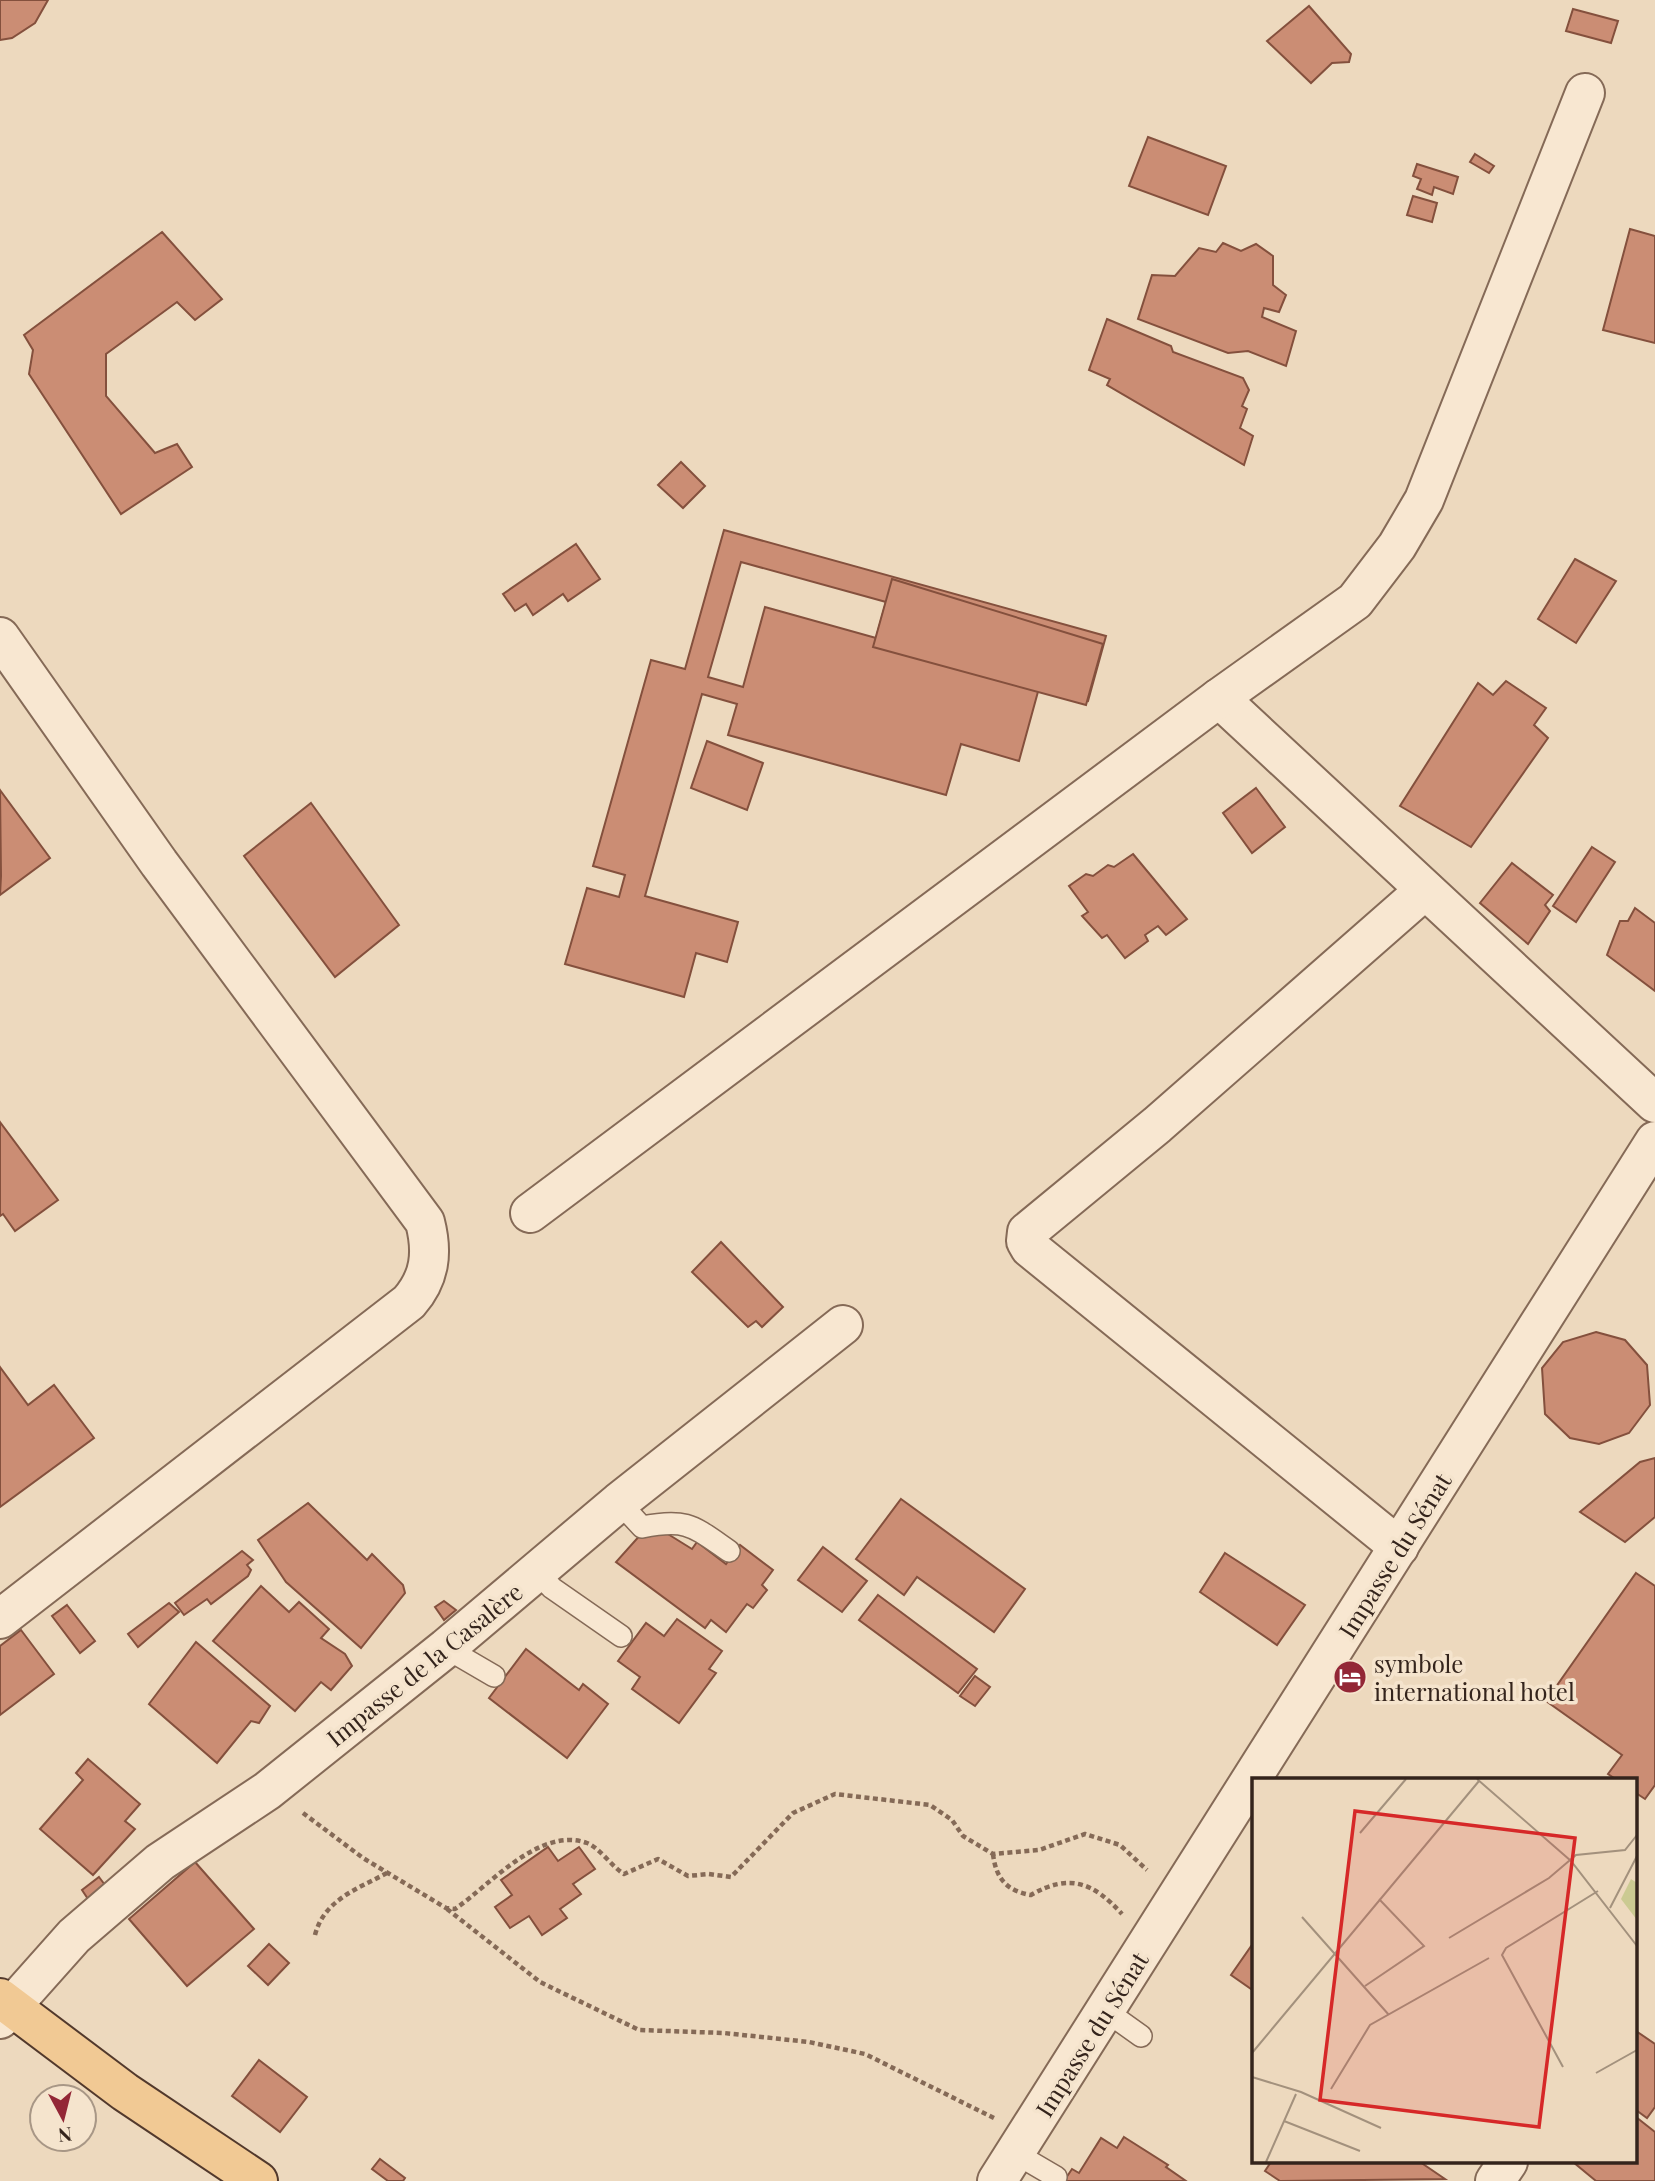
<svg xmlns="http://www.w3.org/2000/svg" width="1655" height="2181" font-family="'Playfair Display',serif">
	<rect width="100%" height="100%" fill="#edd9be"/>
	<g fill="#cb8d74" stroke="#84503d" stroke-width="2" fill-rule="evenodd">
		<path d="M0 0H48L35 23 12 38 0 40Z"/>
		<path d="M1309 6 1351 54 1349 62 1332 63 1311 83 1267 41Z"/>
		<path d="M1573 9 1618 21 1611 43 1566 31Z"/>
		<path d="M1148 137 1226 166 1208 215 1129 186Z"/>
		<path d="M1475 154 1494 166 1489 173 1470 162Z"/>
		<path d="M1417 164 1458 177 1453 194 1434 187 1432 195 1417 189 1421 179 1413 176Z"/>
		<path d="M1413 196 1437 203 1432 222 1407 215Z"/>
		<path d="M1630 229 1655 236V343L1603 330Z"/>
		<path d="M162 232 222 299 195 320 177 302 106 354V396L155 453 177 444 192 467 121 514 29 374 33 350 24 335Z"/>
		<path d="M1223 243 1241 251 1256 244 1273 256V285L1286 295 1279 312 1264 308 1262 317 1296 331 1286 366 1248 351 1228 353 1138 319 1152 275 1175 276 1199 248 1216 252Z"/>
		<path d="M1107 319 1171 346 1173 352 1243 378 1249 390 1242 406 1247 409 1240 428 1253 436 1244 465 1107 385 1110 379 1089 370Z"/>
		<path d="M681 462 705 486 683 508 658 485Z"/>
		<path d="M724 530 1106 636 1088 701 1039 688 1019 761 961 744 946 795 728 735 737 704 702 694 645 896 738 922 727 962 696 953 684 997 565 964 587 888 619 897 625 875 593 866 651 660 685 669ZM741 562 886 602 876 638 765 607 743 687 708 677Z"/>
		<path d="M576 544 600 579 568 601 563 594 533 615 526 604 515 611 503 594Z"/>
		<path d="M1575 559 1616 581 1576 643 1538 619Z"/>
		<path d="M892 579 1103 644 1086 705 873 647Z"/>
		<path d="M1506 681 1546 708 1534 725 1548 738 1471 847 1400 806 1478 683 1493 695Z"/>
		<path d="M707 741 763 763 747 810 691 788Z"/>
		<path d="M1256 788 1285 827 1252 853 1223 813Z"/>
		<path d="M0 790 50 858 0 895 1 876Z"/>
		<path d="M311 803 399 925 335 977 244 856Z"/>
		<path d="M1592 847 1615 862 1576 922 1553 906Z"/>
		<path d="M1133 854 1187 919 1166 935 1158 926 1145 935 1148 941 1125 958 1107 935 1102 938 1082 916 1088 912 1069 886 1086 874 1093 876 1108 865 1114 867Z"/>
		<path d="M1512 863 1553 895 1545 905 1550 911 1528 944 1480 903Z"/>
		<path d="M1635 908 1655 923V991L1607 955 1620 921H1628Z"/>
		<path d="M0 1122 58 1200 15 1231 3 1214 0 1216Z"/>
		<path d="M721 1242 783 1307 762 1327 756 1321 748 1327 692 1272Z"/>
		<path d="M1596 1332 1625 1340 1647 1365 1650 1405 1629 1433 1599 1444 1570 1438 1545 1414 1542 1368 1563 1342Z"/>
		<path d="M0 1367 28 1405 54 1385 94 1438 0 1507Z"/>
		<path d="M1655 1458V1517L1625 1542 1580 1512 1640 1462Z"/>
		<path d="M901 1499 1025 1589 994 1632 917 1577 904 1595 856 1559Z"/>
		<path d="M308 1503 367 1560 372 1554 403 1585 405 1593 361 1648 286 1582 258 1540Z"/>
		<path d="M663 1531 692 1549 697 1542 726 1564 740 1545 773 1570 762 1585 767 1590 753 1608 747 1604 726 1632 711 1620 705 1628 616 1562 642 1533Z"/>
		<path d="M823 1547 867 1581 842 1612 798 1580Z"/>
		<path d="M242 1551 253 1560 247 1565 251 1570 248 1576 211 1604 207 1599 184 1615 175 1603Z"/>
		<path d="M1225 1553 1305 1605 1277 1645 1200 1592Z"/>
		<path d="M1636 1573 1655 1586V1785L1645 1799 1636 1793V1780H1617L1608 1774 1622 1755 1546 1701Z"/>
		<path d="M261 1586 289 1612 299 1602 329 1629 321 1638 345 1654 352 1666 331 1690 321 1682 295 1711 213 1641Z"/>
		<path d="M878 1595 977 1669 958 1693 859 1620Z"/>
		<path d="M444 1601 456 1610 444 1620 435 1607Z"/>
		<path d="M169 1603 179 1612 138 1647 128 1634Z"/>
		<path d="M67 1605 95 1641 80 1653 52 1616Z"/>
		<path d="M677 1619 722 1651 709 1669 716 1673 679 1723 632 1689 640 1677 618 1661 646 1623 664 1636Z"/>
		<path d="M21 1630 54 1674 0 1715V1646Z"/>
		<path d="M196 1642 270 1706 259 1723 251 1721 217 1763 149 1704Z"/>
		<path d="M526 1649 579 1690 583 1684 608 1704 567 1758 489 1698Z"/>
		<path d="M975 1676 990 1687 975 1706 960 1696Z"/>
		<path d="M88 1759 140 1804 125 1821 135 1829 93 1875 40 1829 83 1780 76 1773Z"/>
		<path d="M548 1847 558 1861 579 1847 595 1869 573 1884 581 1894 560 1909 567 1918 542 1935 529 1916 510 1928 495 1907 512 1895 501 1880Z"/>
		<path d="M195 1862 254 1929 187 1986 129 1919Z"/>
		<path d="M99 1877 105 1885 88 1899 82 1890Z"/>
		<path d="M1254 1942V1991L1231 1975Z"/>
		<path d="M269 1944 289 1963 268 1985 248 1966Z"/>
		<path d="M1636 2031 1655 2044V2107L1647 2118 1636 2110Z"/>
		<path d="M259 2060 307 2097 280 2132 232 2096Z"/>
		<path d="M1636 2117 1655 2132V2181H1596L1573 2162H1636Z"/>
		<path d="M1124 2137 1168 2165 1166 2167 1186 2181H1064L1072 2169 1079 2173 1101 2138 1117 2148Z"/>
		<path d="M380 2159 405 2178 403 2181H388L372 2169Z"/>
		<path d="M1271 2162H1420L1445 2179 1280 2181 1265 2171Z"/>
	</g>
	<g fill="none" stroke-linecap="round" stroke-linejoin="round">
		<defs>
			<g id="service">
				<path d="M619 1502 642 1527C687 1518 693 1526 729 1551"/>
				<path d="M537 1572 552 1588 621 1636"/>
				<path d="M446 1648 494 1676"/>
				<path d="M1106 2011 1141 2036"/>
				<path d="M1015 2153 1056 2177"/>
			</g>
			<g id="minor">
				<path d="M0 637 159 863 425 1222C433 1253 430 1278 409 1302L0 1619"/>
				<path d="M1219 698 1655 1103"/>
				<path d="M530 1213 1219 698 1355 601 1397 546 1424 500 1585 93"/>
				<path d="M1399 1547 1030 1248 1026 1241 1027 1232 1157 1125 1425 890"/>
				<path d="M0 2019 74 1936 160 1862 267 1791 446 1648 619 1502 843 1325"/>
				<path d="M997 2181 1655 1141"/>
				<path d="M1495 2181 1508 2162"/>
			</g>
			<path id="primary" d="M0 1998 125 2092 258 2181"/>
		</defs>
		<use href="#service" stroke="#856a57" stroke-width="24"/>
		<use href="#minor" stroke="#856a57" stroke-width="42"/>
		<use href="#primary" stroke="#52392c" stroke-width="42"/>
		<g stroke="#856a57" stroke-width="4.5" stroke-dasharray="5 3.5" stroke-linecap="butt">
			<path d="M303 1813 363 1858 446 1908 455 1909C490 1885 540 1826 587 1843 600 1848 611 1866 624 1874L658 1859 688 1876 709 1874 731 1877 793 1813 835 1794 930 1805 952 1820 963 1836 993 1854 1039 1850 1085 1834 1120 1845 1147 1870"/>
			<path d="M993 1854C996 1879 1007 1891 1031 1895 1069 1873 1093 1882 1122 1914"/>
			<path d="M447 1909 540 1982 639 2030 724 2033 809 2042 865 2054 994 2118"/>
			<path d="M315 1935C324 1900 357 1889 387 1873"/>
		</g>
		<use href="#service" stroke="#f8e7d1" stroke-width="21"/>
		<use href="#minor" stroke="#f8e7d1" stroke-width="38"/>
		<use href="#primary" stroke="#f1c994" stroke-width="38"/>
	</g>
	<defs>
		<symbol id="hotel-disc" viewBox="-11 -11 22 22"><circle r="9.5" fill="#932736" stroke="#f5e4cd"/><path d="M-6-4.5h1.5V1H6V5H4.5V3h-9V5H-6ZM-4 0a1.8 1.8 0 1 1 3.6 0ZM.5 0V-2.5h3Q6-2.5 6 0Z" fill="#fff"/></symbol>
	</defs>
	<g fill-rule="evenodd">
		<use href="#hotel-disc" x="1331" y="1658" width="38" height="38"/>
	</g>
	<g text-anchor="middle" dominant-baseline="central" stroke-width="7" stroke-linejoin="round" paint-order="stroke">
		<g font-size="24" fill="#34241c" stroke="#f5e4cd">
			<text transform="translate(1394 1555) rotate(-58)">Impasse du Sénat</text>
			<text transform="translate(424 1664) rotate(-39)">Impasse de la Casalère</text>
			<text transform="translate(1091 2034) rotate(-58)">Impasse du Sénat</text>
		</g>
		<g font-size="24" fill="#34241c" stroke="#f5e4cd" text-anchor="start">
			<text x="1374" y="1663">symbole<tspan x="1374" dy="28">international hotel</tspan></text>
		</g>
	</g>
	<g transform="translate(1252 1778)">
		<rect width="385" height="385" fill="#edd9be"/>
		<path d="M379 101 385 105V142L369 121Z" fill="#cbca92"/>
		<path fill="none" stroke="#a3917d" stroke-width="2" d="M225 1 319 83 385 168M108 55 154 1M358 130 385 78M50 139 137 237M197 160 297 100 324 77 373 72 385 57M113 208 172 168 127 121M0 275 227 3M311 289 250 177 254 170 346 113M344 295 385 272M0 299 49 314 129 350M79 311 118 247 237 180M32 343 108 373M14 384 44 316"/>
		<path fill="#d62828" fill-opacity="0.15" stroke="#d62828" stroke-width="3.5" d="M103 33 323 60 287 349 68 322Z"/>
		<rect width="385" height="385" fill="none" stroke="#34241c" stroke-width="3.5"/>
	</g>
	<g transform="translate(63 2118) rotate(173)"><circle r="33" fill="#f5e4cd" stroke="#a89786" stroke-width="2"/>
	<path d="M0-5L12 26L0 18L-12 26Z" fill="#932736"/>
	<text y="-10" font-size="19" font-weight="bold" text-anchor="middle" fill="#34241c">N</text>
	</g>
</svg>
